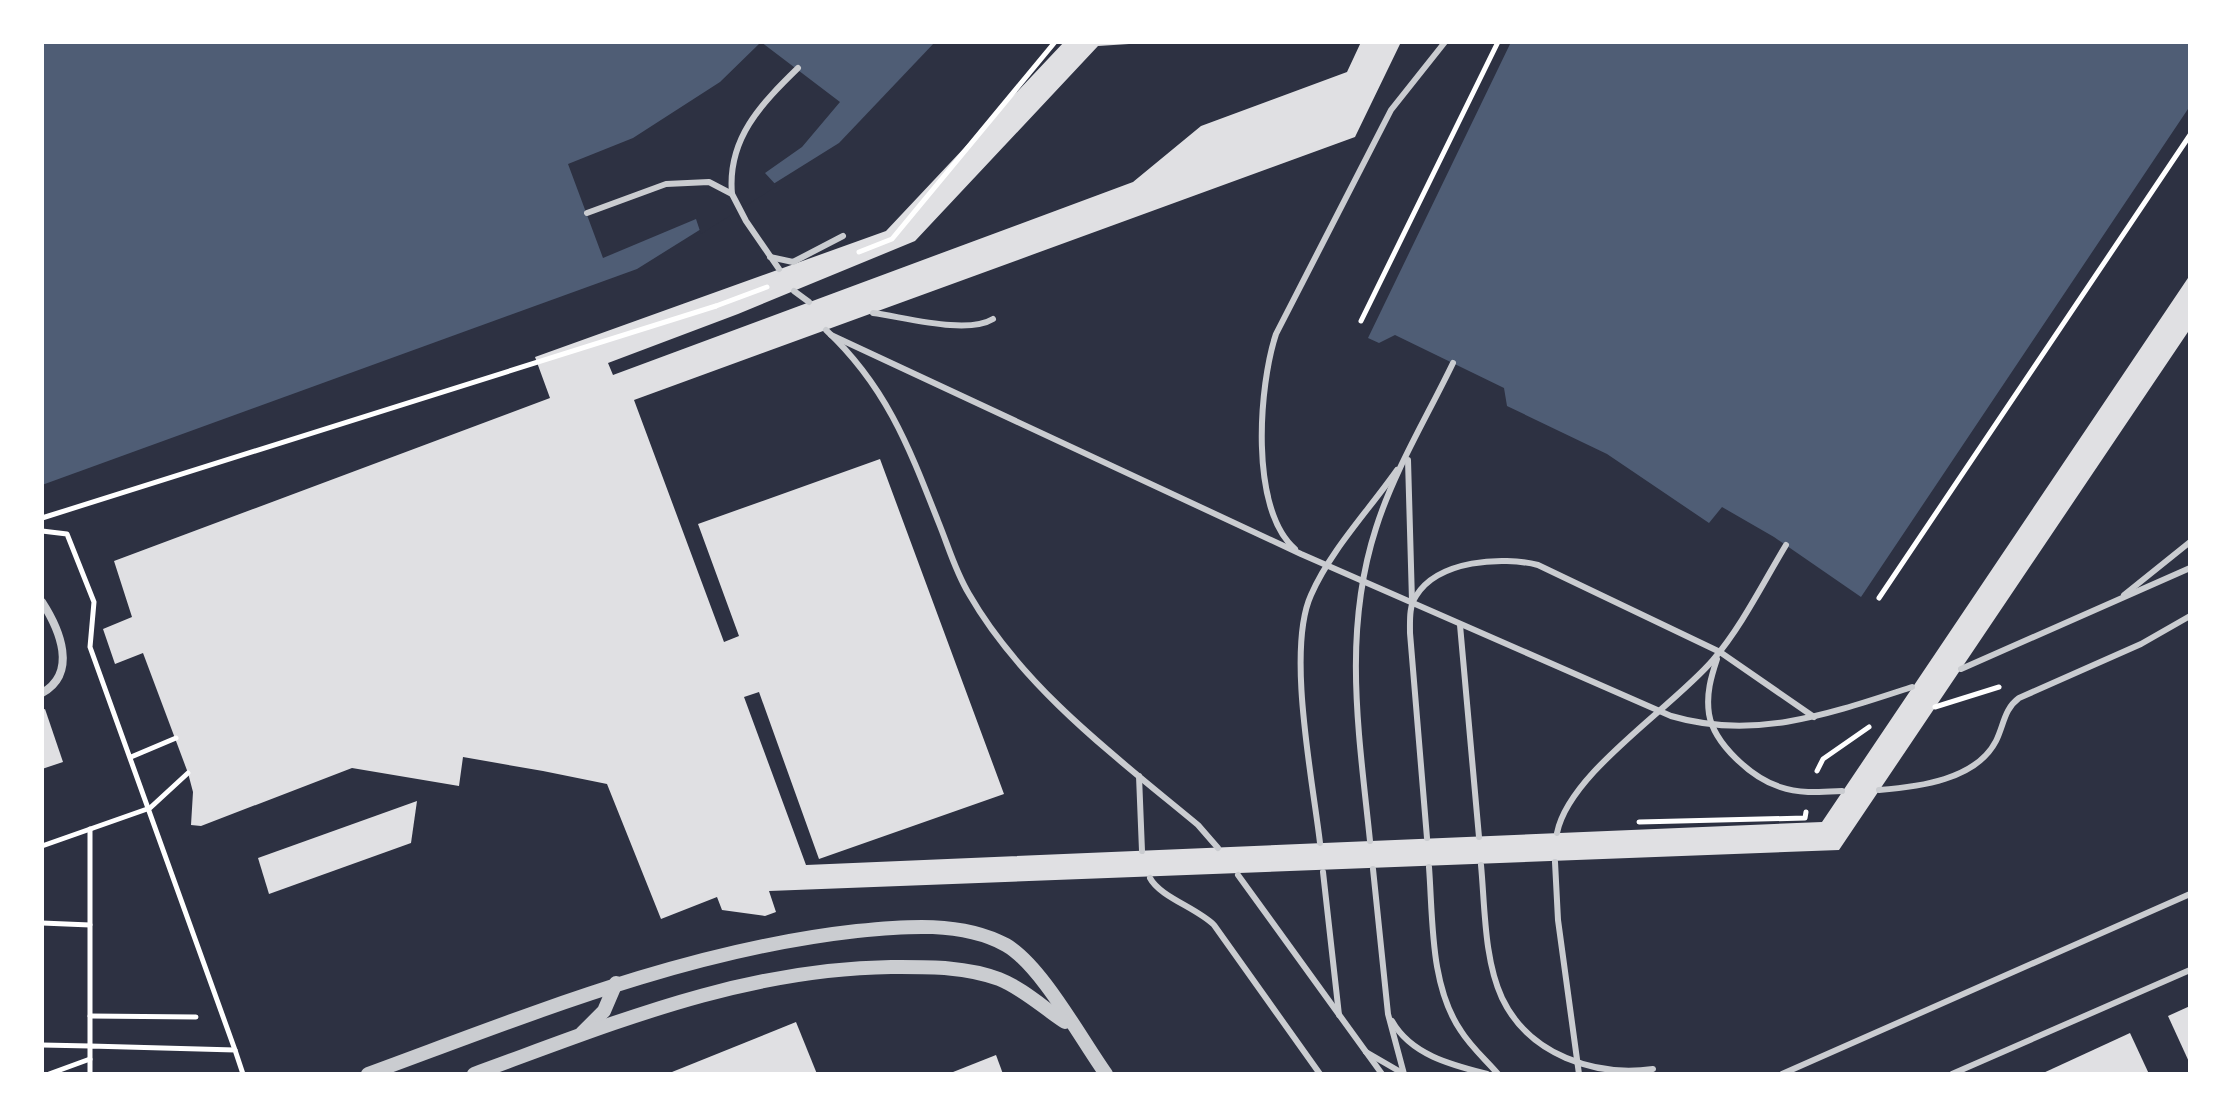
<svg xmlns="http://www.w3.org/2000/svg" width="2232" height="1116" font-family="Georgia,serif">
	<rect width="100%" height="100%" fill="#2d3142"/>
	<g fill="#4f5d75">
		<path d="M42 42H935L839 143 637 269 42 485Z"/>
		<path d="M1511 42H2190V106L1861 597 1774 537 1722 507 1709 523 1607 454 1507 406 1504 388 1395 335 1379 343 1368 338Z"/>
	</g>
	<path fill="#2d3142" d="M761 42 840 102 802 147 765 173 777 186 701 234 696 219 603 258 568 164 633 138 720 82Z"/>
	<g fill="#e0e0e3">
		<path d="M1064 42 1129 44 1098 46 915 241 738 314 608 363 613 375 1133 182 1201 126 1347 72 1361 42H1401L1355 137 634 400 724 642 739 636 698 524 880 459 1004 794 819 859 759 692 744 697 806 865 1822 822 2190 275V329L1839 850 769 891 776 912 765 916 722 910 717 897 661 919 607 784 543 771 463 757 459 786 352 768 201 826 191 825 193 792 188 773 143 653 115 664 103 629 132 617 114 561 550 398 535 357 886 231Z"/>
		<path d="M45 709 63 762 42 769V710Z"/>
		<path d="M417 801 411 843 269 894 258 858Z"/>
		<path d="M2190 1006V1064L2168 1016Z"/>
		<path d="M796 1022 817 1074H667Z"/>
		<path d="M2130 1033 2149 1074H2041Z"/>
		<path d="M996 1055 1003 1074H948Z"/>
	</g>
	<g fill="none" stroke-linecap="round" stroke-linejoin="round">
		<g stroke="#fff" stroke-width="5">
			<path d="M859 252 892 239 1055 42"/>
			<path d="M716 306 767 287"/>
			<path d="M1361 321 1498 42"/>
			<path d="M42 518 716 306"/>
			<path d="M42 531 67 534 94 602 90 647 235 1050"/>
			<path d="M1879 598 2190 135"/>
			<path d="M1935 707 1999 687"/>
			<path d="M131 757 176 738"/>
			<path d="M1817 771 1823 759 1869 727"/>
			<path d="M1639 822 1805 818 1806 812"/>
			<path d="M42 846 150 808 188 773"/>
			<path d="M42 923 90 925"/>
			<path d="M90 1016 196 1017"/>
			<path d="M42 1045 90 1046V829"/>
			<path d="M49 1074 90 1059"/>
			<path d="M90 1074V1046L235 1050 243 1074"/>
		</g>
		<g stroke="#caccd0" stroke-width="6">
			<path d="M732 194C727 139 761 104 798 68"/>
			<path d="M587 213 666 184 709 182 732 194 746 221 779 269"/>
			<path d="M770 257 793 262 843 236"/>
			<path d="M794 291 809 302"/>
			<path d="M873 313C904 317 967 335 993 319"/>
			<path d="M826 330C886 386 909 447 938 521 948 545 955 571 969 594 1023 688 1116 757 1198 825L1218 848"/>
			<path d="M831 335 1301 554 1671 716C1755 741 1832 713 1912 687"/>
			<path d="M1408 460 1412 601"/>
			<path d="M1295 549C1249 509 1259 385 1276 334L1391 110 1445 42"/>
			<path d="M2124 595 2190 542"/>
			<path d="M1460 625 1479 837"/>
			<path d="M1717 659C1711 677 1706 694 1709 714 1714 744 1752 778 1780 787 1800 794 1822 792 1842 791"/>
			<path d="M1961 669 2190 568"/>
			<path d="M1139 776 1142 851"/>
			<path d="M1879 790C1918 787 1976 780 1996 741 2004 725 2004 709 2019 698L2141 644 2190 616"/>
			<path d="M1557 833C1569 773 1672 708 1713 660 1742 626 1763 583 1786 545"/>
			<path d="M1427 838 1410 633C1410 620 1409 606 1416 596 1438 560 1502 556 1538 565L1720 652 1814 717"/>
			<path d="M1370 841C1359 734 1342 633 1376 528 1394 471 1427 417 1453 363"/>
			<path d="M1320 843C1313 782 1286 650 1311 595 1330 551 1369 510 1397 470"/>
			<path d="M1555 862 1558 920 1579 1074"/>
			<path d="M1481 865C1485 907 1484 959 1502 998 1529 1055 1595 1077 1653 1069"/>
			<path d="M1429 867C1433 920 1430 986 1461 1031 1471 1047 1486 1060 1498 1074"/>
			<path d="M1373 869 1388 1014 1404 1074"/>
			<path d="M1323 872 1339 1015"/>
			<path d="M1238 875 1382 1074"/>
			<path d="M1150 878C1160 897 1197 908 1214 925L1320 1074"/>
			<path d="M1392 1021C1411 1055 1452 1065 1487 1074"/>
			<path d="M1366 1052 1404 1074"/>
			<path d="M1782 1074 2190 894"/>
			<path d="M1952 1074 2190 970"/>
		</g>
		<path stroke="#caccd0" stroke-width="8" d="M42 602C60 630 78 673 42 693"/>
		<g stroke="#caccd0" stroke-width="14">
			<path d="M582 1033 604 1011 616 983"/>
			<path d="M368 1074C529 1015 686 950 857 931 905 926 962 921 1006 945 1041 965 1081 1039 1106 1074"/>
			<path d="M474 1074C612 1024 741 969 891 967 927 967 964 966 999 979 1022 988 1045 1009 1065 1022"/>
		</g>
	</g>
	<rect width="2232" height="1116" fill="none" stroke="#ffffff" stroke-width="88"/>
</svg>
